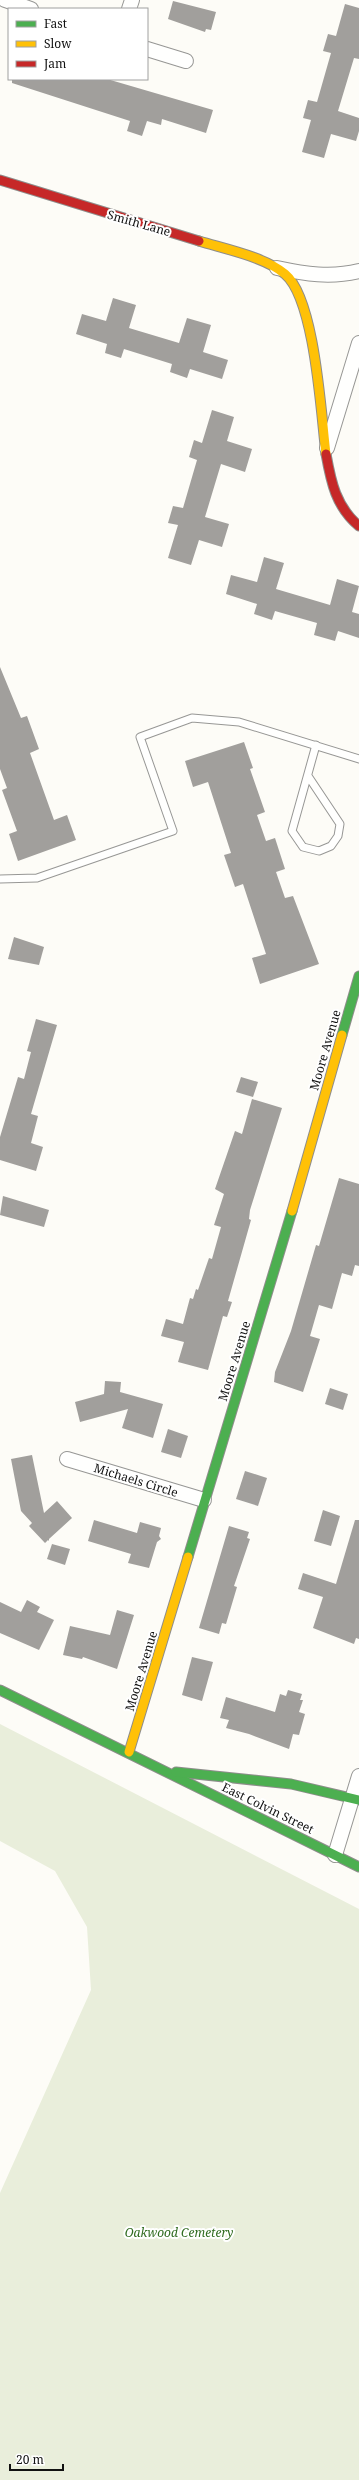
<svg xmlns="http://www.w3.org/2000/svg" width="359" height="2480" font-family="'Noto Serif',serif">
	<rect width="100%" height="100%" fill="#fdfcf7"/>
	<path fill="#e9eedb" d="M0 1724 359 1909V2480H0V2193L91 1990 87 1927 55 1871 0 1841Z"/>
	<g fill="#a19f9c">
		<path d="M173 1 216 12 211 30 206 29 205 32 168 19Z"/>
		<path d="M345 4 359 8V59L354 58 338 111 359 118V131L356 141 331 134 324 158 302 152 311 120 303 118 308 100 317 102 331 53 323 51 328 34 336 36Z"/>
		<path d="M12 79H107L213 110 206 133 162 119 161 125 147 121 142 136 127 131 130 121 12 83Z"/>
		<path d="M113 298 136 305 129 328 179 343 187 318 211 325 203 352 228 360 222 379 190 369 187 378 170 372 172 364 124 349 121 358 105 353 107 344 76 334 82 314 106 321Z"/>
		<path d="M212 410 234 417 227 441 252 449 245 472 221 464 205 517 229 524 222 547 199 540 191 565 168 558 178 525 168 523 173 506 183 508 197 460 189 457 194 440 202 443Z"/>
		<path d="M264 557 284 563 276 589 330 605 337 579 359 586 352 612 359 614V638L338 631 335 641 314 635 317 623 275 611 272 620 254 614 257 604 226 594 231 575 257 582Z"/>
		<path d="M0 667 21 718 27 716 39 749 30 753 54 820 67 815 76 840 18 861 9 834 17 831 2 790 7 788 0 769Z"/>
		<path d="M244 742 253 768 250 769 265 812 257 815 266 841 275 838 285 869 276 872 285 898 293 896 319 964 260 984 252 958 266 954 243 884 235 887 224 855 231 853 208 782 193 787 185 761Z"/>
		<path d="M14 937 44 947 39 965 8 959Z"/>
		<path d="M36 1019 57 1025 31 1114 38 1116 31 1143 43 1147 36 1171 0 1160V1137L18 1077 24 1079 31 1052 27 1051Z"/>
		<path d="M241 1077 258 1082 253 1097 236 1092Z"/>
		<path d="M252 1099 282 1108 250 1210 249 1219 251 1220 228 1301 232 1302 227 1317 223 1316 208 1370 178 1362 184 1342 161 1336 166 1319 183 1324 190 1298 193 1299 196 1289 198 1290 209 1258 212 1259 221 1227 214 1225 224 1194 215 1189 235 1131 242 1134Z"/>
		<path d="M339 1178 359 1184V1266L355 1265 352 1276 342 1273 332 1309 319 1305 310 1336 320 1339 303 1392 274 1382 275 1372 291 1331 316 1245 319 1246Z"/>
		<path d="M3 1196 49 1210 44 1227 0 1215Z"/>
		<path d="M105 1381 121 1382 120 1392 163 1404 153 1438 122 1428 128 1409 80 1422 75 1402 104 1394Z"/>
		<path d="M330 1388 348 1394 343 1410 325 1404Z"/>
		<path d="M168 1429 188 1436 181 1458 161 1452Z"/>
		<path d="M32 1455 44 1513 57 1501 72 1518 49 1539V1541L48 1540 45 1543 29 1526 32 1523 21 1511 11 1459Z"/>
		<path d="M245 1471 267 1478 258 1506 236 1499Z"/>
		<path d="M323 1510 340 1516 331 1546 314 1541Z"/>
		<path d="M94 1520 137 1533 140 1522 161 1528 159 1536 161 1539 157 1542 149 1568 128 1563 131 1554 88 1541Z"/>
		<path d="M355 1520H359V1639L356 1638 354 1644 313 1628 323 1597 298 1589 303 1573 336 1584Z"/>
		<path d="M229 1526 249 1532 247 1538 250 1539 234 1586 237 1587 226 1624 222 1623 219 1634 199 1628Z"/>
		<path d="M52 1544 70 1549 65 1565 47 1559Z"/>
		<path d="M27 1600 40 1607 37 1612 54 1620 39 1650 0 1633V1602L21 1612Z"/>
		<path d="M117 1610 134 1615 117 1669 83 1657 82 1659 63 1655 70 1626 110 1635Z"/>
		<path d="M192 1657 213 1662 202 1701 182 1695Z"/>
		<path d="M288 1690 302 1694 300 1700H303L299 1712 305 1714 299 1735 293 1734 289 1749 249 1734 226 1728 229 1720 220 1718 226 1697 275 1712 280 1694 286 1696Z"/>
	</g>
	<g fill="none" stroke-linecap="round" stroke-linejoin="round">
		<defs>
			<g id="lane">
				<path d="M308 776 340 824 338 836 331 846 319 851 303 847 292 831 316 745"/>
				<path d="M0 879 37 878 173 831 140 737 192 718 239 722 359 759"/>
			</g>
			<g id="street">
				<path d="M5 0 31 9"/>
				<path d="M129 9 132 0"/>
				<path d="M147 49 186 61"/>
				<path d="M277 268C305 274 331 278 359 271"/>
				<path d="M327 448 359 343"/>
				<path d="M67 1459 204 1500"/>
				<path d="M335 1855 359 1776"/>
			</g>
			<g id="fast">
				<path d="M342 1035 359 976"/>
				<path d="M188 1557 292 1211"/>
				<path d="M0 1690 359 1867"/>
				<path d="M176 1772 291 1784 359 1800"/>
			</g>
			<g id="slow">
				<path d="M199 241C225 249 265 257 285 274 315 299 321 414 326 454"/>
				<path d="M292 1211 342 1035"/>
				<path d="M129 1752 188 1557"/>
			</g>
			<g id="jam">
				<path d="M0 180 199 241"/>
				<path d="M326 454C331 482 336 507 359 526"/>
			</g>
		</defs>
		<use href="#lane" stroke="#979795" stroke-width="9"/>
		<use href="#street" stroke="#979795" stroke-width="16"/>
		<use href="#fast" stroke="#8e8d8b" stroke-width="11"/>
		<use href="#slow" stroke="#8e8d8b" stroke-width="11"/>
		<use href="#jam" stroke="#8e8d8b" stroke-width="11"/>
		<use href="#lane" stroke="#fffffe" stroke-width="7"/>
		<use href="#street" stroke="#fffffe" stroke-width="14"/>
		<use href="#fast" stroke="#4caf50" stroke-width="9"/>
		<use href="#slow" stroke="#ffc107" stroke-width="9"/>
		<use href="#jam" stroke="#c62828" stroke-width="9"/>
	</g>
	<g text-anchor="middle" dominant-baseline="central" stroke-width="4" stroke-linejoin="round" paint-order="stroke">
		<g font-size="12" fill="#111" stroke="#fff">
			<text transform="translate(139 223) rotate(16)">Smith Lane</text>
			<text transform="translate(325 1050) rotate(-74)">Moore Avenue</text>
			<text transform="translate(234 1361) rotate(-73)">Moore Avenue</text>
			<text transform="translate(136 1480) rotate(17)">Michaels Circle</text>
			<text transform="translate(141 1671) rotate(-73)">Moore Avenue</text>
			<text transform="translate(268 1808) rotate(26)">East Colvin Street</text>
		</g>
		<g font-size="12" font-style="italic" fill="#2f6b1f" stroke="#fff">
			<text x="179" y="2232">Oakwood Cemetery</text>
		</g>
	</g>
	<rect x="8" y="8" width="140" height="72" fill="#ffffff" stroke="#a0a0a0"/>
	<rect x="16" y="21" width="20" height="6" fill="#4caf50" stroke="#a0a0a0"/>
	<text x="44" y="28" font-size="12" fill="#111111">Fast</text>
	<rect x="16" y="41" width="20" height="6" fill="#ffc107" stroke="#a0a0a0"/>
	<text x="44" y="48" font-size="12" fill="#111111">Slow</text>
	<rect x="16" y="61" width="20" height="6" fill="#c62828" stroke="#a0a0a0"/>
	<text x="44" y="68" font-size="12" fill="#111111">Jam</text>
	<path d="M10 2464v6h53v-6" fill="none" stroke="#111111" stroke-width="2"/>
	<text x="16" y="2464" font-size="12" fill="#111111" stroke="#ffffff" stroke-width="3" paint-order="stroke">20 m</text>
</svg>
